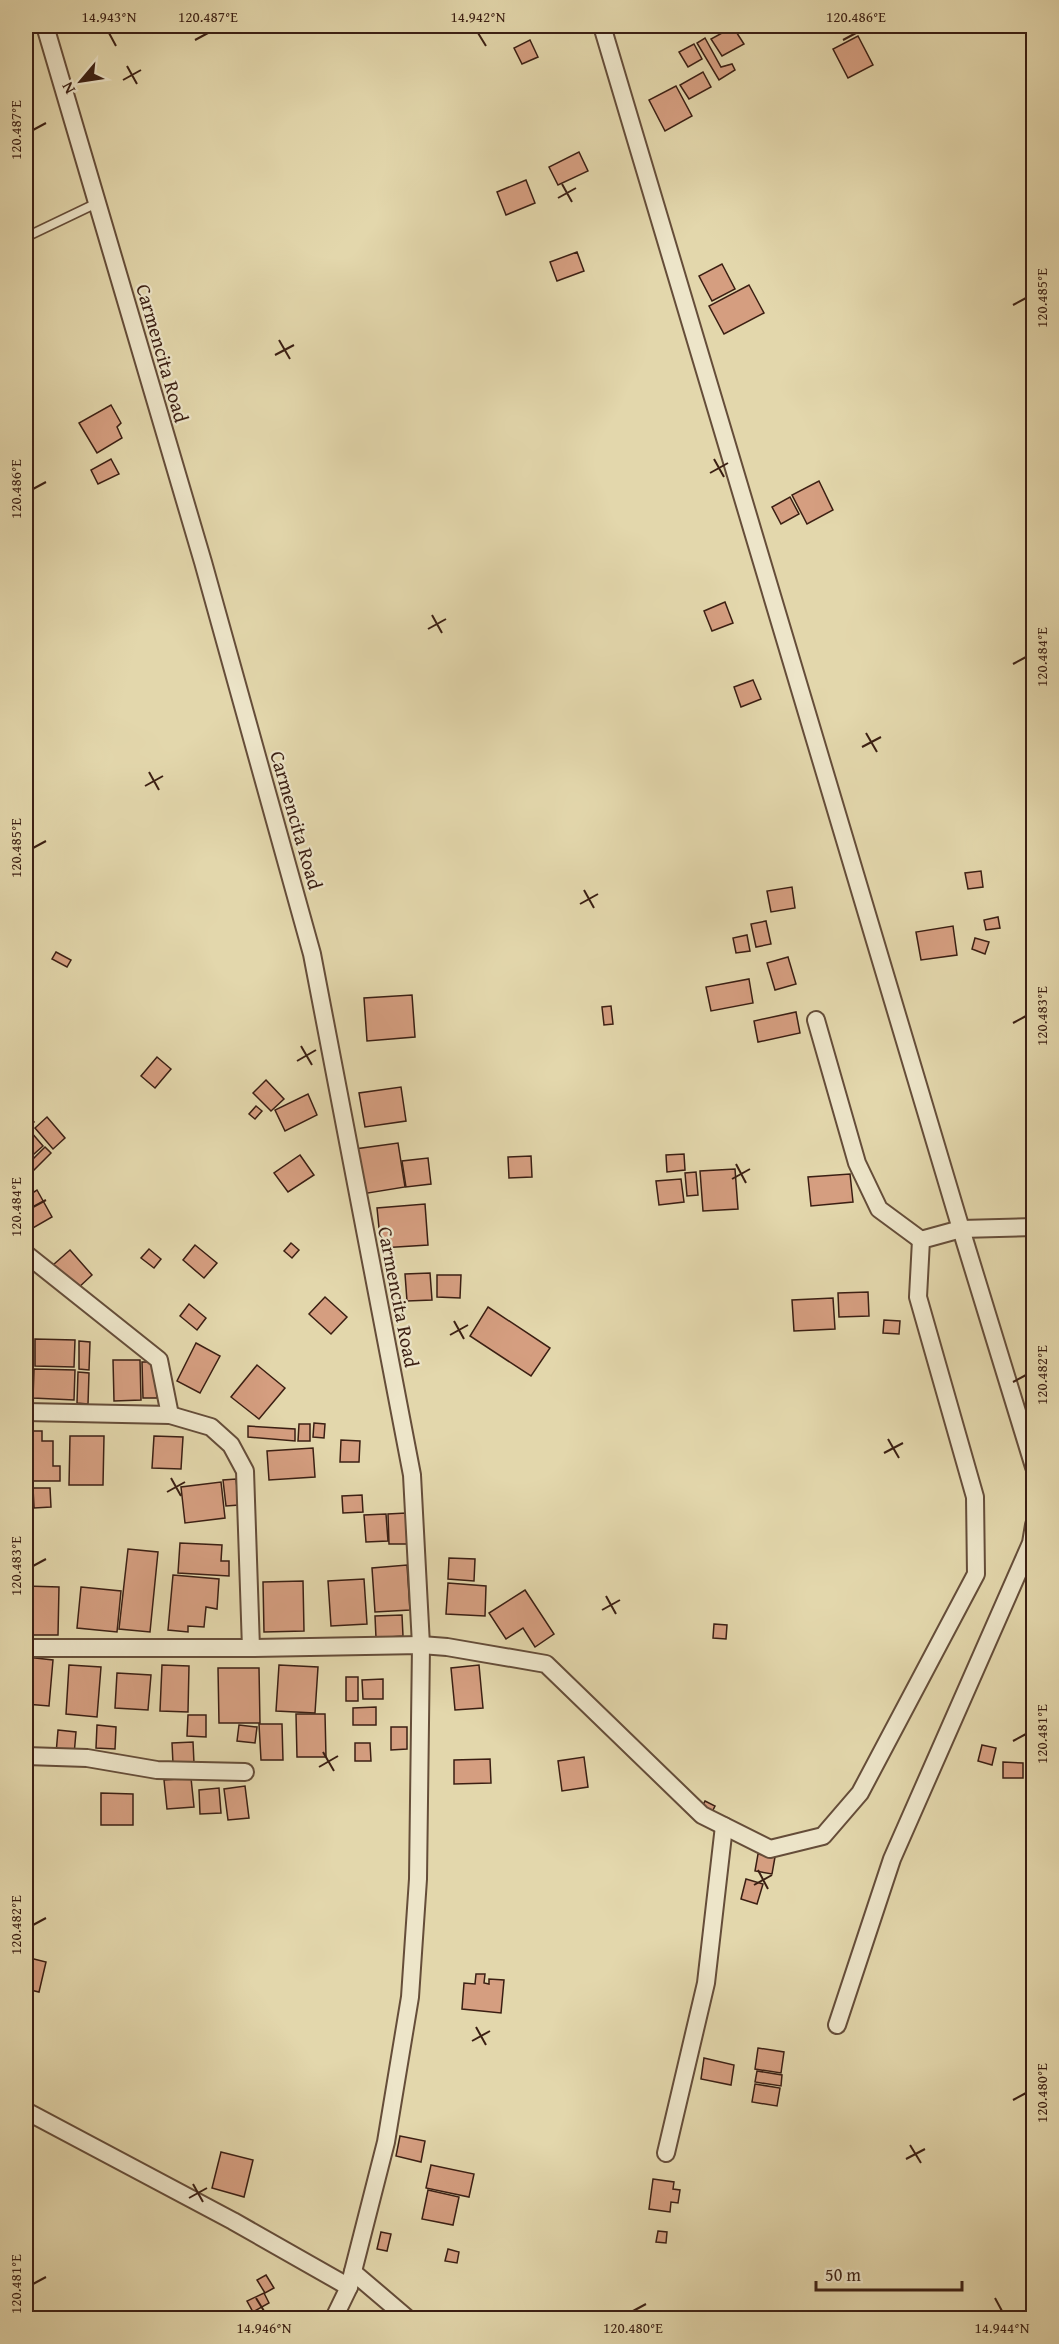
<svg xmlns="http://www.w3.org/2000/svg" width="1059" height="2344" font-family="'Gentium Book Plus',serif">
	<rect width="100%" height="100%" fill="#e3d7ac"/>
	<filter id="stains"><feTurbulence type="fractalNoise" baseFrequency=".00333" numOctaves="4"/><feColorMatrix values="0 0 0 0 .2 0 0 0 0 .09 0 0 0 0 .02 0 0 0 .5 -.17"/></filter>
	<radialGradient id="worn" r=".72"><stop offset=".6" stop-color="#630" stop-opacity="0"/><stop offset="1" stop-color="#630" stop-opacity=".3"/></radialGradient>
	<g fill="#d59e80" stroke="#3b1f13" stroke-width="1.5">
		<path d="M733 27 744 44 722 56 711 39Z"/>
		<path d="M858 36 873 65 848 78 833 49Z"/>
		<path d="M705 38 721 67 732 64 735 70 719 80 697 43Z"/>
		<path d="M530 40 538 57 522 64 514 48Z"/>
		<path d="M694 44 702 59 688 67 679 52Z"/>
		<path d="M703 72 711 87 689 99 680 85Z"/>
		<path d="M676 86 692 116 665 131 649 100Z"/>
		<path d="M579 152 588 171 558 185 549 167Z"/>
		<path d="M526 180 535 203 506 215 497 192Z"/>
		<path d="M577 252 584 271 557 281 550 262Z"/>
		<path d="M722 264 735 289 712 301 699 276Z"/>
		<path d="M749 285 764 313 724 334 709 306Z"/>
		<path d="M111 405 121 423 117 427 122 438 97 453 79 423Z"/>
		<path d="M111 459 119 474 98 484 91 470Z"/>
		<path d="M819 481 833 510 807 524 792 495Z"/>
		<path d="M790 497 799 514 781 524 772 507Z"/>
		<path d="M725 602 733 623 712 631 704 611Z"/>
		<path d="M753 680 761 699 741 707 734 687Z"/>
		<path d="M981 871 983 887 968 889 965 873Z"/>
		<path d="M792 887 795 908 771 912 767 891Z"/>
		<path d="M998 917 1000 928 986 930 984 920Z"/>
		<path d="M766 921 771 944 756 947 751 924Z"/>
		<path d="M953 926 957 955 921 960 916 932Z"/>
		<path d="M747 935 750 951 736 953 733 938Z"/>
		<path d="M975 938 989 942 985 954 972 949Z"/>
		<path d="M56 952 71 960 67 967 52 959Z"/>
		<path d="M788 957 796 984 775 990 767 963Z"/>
		<path d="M749 979 753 1003 711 1011 706 987Z"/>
		<path d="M412 995 415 1037 367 1041 364 998Z"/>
		<path d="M611 1006 613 1024 604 1025 602 1007Z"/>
		<path d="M796 1012 800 1033 758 1042 754 1021Z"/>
		<path d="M157 1057 171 1069 155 1088 141 1076Z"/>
		<path d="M266 1080 284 1099 271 1111 253 1093Z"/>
		<path d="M401 1087 406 1121 365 1127 359 1093Z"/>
		<path d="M308 1094 317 1115 285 1131 275 1110Z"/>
		<path d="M256 1106 262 1111 255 1119 249 1114Z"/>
		<path d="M26 1112 34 1122 26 1130Z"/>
		<path d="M47 1117 65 1138 53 1149 35 1128Z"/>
		<path d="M31 1132 43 1146 26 1161V1137Z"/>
		<path d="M398 1143 405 1187 362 1194 355 1149Z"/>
		<path d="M45 1147 51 1153 30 1174 26 1166Z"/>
		<path d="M684 1154 685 1170 667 1172 666 1155Z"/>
		<path d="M300 1155 314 1175 288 1192 274 1173Z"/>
		<path d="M531 1156 532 1177 509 1178 508 1157Z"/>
		<path d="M428 1158 431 1184 406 1187 402 1161Z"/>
		<path d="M735 1169 738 1209 703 1211 700 1171Z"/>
		<path d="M696 1172 698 1195 687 1196 685 1173Z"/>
		<path d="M850 1174 853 1202 811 1206 808 1177Z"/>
		<path d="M681 1179 684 1202 659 1205 656 1181Z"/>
		<path d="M37 1190 52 1217 26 1232V1197Z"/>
		<path d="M425 1204 428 1245 381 1248 377 1208Z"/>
		<path d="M291 1243 299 1250 292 1258 284 1251Z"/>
		<path d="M195 1245 217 1263 204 1278 183 1260Z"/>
		<path d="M149 1249 161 1259 154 1268 141 1258Z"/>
		<path d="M70 1250 92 1275 76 1290 53 1265Z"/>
		<path d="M430 1273 432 1300 407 1301 405 1274Z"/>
		<path d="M437 1275H461L460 1298 437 1297Z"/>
		<path d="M868 1292 869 1316 839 1317 838 1293Z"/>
		<path d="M325 1297 347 1317 331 1334 309 1314Z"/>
		<path d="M833 1298 835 1329 794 1331 792 1300Z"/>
		<path d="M189 1304 206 1318 197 1330 180 1316Z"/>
		<path d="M488 1307 550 1348 531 1376 470 1336Z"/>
		<path d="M884 1320 900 1321 899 1334 883 1333Z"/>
		<path d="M35 1339 75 1340 74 1367 35 1366Z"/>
		<path d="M79 1341 90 1342 89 1370 79 1369Z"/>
		<path d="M196 1343 220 1356 200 1393 177 1381Z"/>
		<path d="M113 1360H140L141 1400 114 1401Z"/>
		<path d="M142 1362H156L157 1398H143Z"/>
		<path d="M257 1365 285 1388 259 1419 231 1397Z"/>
		<path d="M34 1369 75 1370 74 1400 33 1398Z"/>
		<path d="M78 1372 89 1373 88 1404 77 1403Z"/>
		<path d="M314 1423 325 1424 324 1438 313 1437Z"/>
		<path d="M299 1424H310V1441H298Z"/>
		<path d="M248 1426 295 1429V1441L248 1437Z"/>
		<path d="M26 1431H42V1441H53V1466H60V1481H26Z"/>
		<path d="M70 1436H104L103 1485H69Z"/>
		<path d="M154 1436 183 1437 181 1469 152 1468Z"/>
		<path d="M341 1440 360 1441 359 1462H340Z"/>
		<path d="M313 1448 315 1477 269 1480 267 1451Z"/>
		<path d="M236 1479 239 1505 226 1506 223 1480Z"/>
		<path d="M221 1482 225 1518 185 1523 181 1487Z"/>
		<path d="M33 1488H50L51 1507 34 1508Z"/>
		<path d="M362 1495 363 1512 343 1513 342 1496Z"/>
		<path d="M406 1513 407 1544H389L388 1514Z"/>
		<path d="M386 1514 388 1541 366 1542 364 1515Z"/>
		<path d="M180 1543 222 1545 221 1561H229V1576L178 1573Z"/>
		<path d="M128 1549 158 1552 150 1632 119 1629Z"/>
		<path d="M449 1558 475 1559 474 1581 448 1579Z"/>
		<path d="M407 1565 410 1610 375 1612 372 1568Z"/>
		<path d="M173 1575 219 1579 217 1609 206 1607 204 1627 188 1626V1632L168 1630Z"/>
		<path d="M364 1579 367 1624 331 1626 328 1581Z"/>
		<path d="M303 1581 304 1631 264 1632 263 1582Z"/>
		<path d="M448 1583 486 1586 485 1616 446 1614Z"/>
		<path d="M26 1586 59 1587 58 1635H26Z"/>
		<path d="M81 1587 121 1591 117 1632 77 1628Z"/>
		<path d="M525 1590 554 1634 535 1647 523 1628 506 1639 489 1613Z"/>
		<path d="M402 1615 403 1636 376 1638 375 1616Z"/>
		<path d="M714 1624 727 1625 726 1639 713 1638Z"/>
		<path d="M26 1657 53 1660 49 1706 26 1704Z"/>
		<path d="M69 1665 101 1667 97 1717 66 1714Z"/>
		<path d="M162 1665 189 1666 188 1712 160 1711Z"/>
		<path d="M279 1665 318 1667 315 1713 276 1711Z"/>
		<path d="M479 1665 483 1708 455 1710 451 1668Z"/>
		<path d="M218 1668H259L260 1723H219Z"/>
		<path d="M117 1673 151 1675 148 1710 115 1708Z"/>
		<rect x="346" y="1677" width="12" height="24"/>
		<path d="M383 1679V1699H363L362 1680Z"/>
		<path d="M376 1707V1725H353V1708Z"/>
		<path d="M296 1714H325L326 1757H297Z"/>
		<path d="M188 1715H206V1737L187 1736Z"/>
		<path d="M259 1724H282L283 1760H261Z"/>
		<path d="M97 1725 116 1727 115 1749 96 1748Z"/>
		<path d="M239 1725 257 1727 255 1743 237 1741Z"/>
		<path d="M391 1727H407V1749L391 1750Z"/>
		<path d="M58 1730 76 1732 74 1755 56 1754Z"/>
		<path d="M193 1742 194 1763 173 1764 172 1743Z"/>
		<path d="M355 1743H370L371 1761H355Z"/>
		<path d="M982 1745 996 1748 992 1765 978 1761Z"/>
		<path d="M584 1757 588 1787 562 1791 558 1761Z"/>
		<path d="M490 1759 491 1783 454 1784V1760Z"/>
		<path d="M1003 1762 1023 1763V1778H1003Z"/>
		<path d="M191 1778 194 1807 167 1809 164 1780Z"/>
		<path d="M245 1786 249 1818 228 1820 224 1789Z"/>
		<path d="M219 1788 221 1813 200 1814 199 1790Z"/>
		<path d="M101 1793 133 1794V1825H101Z"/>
		<path d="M705 1801 715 1806 710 1816 700 1811Z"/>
		<path d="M758 1854 775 1857 772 1874 755 1871Z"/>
		<path d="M746 1879 763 1884 757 1904 741 1899Z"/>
		<path d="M26 1957 46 1962 39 1992 26 1989Z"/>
		<path d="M476 1974H485L484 1983 489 1984V1979L504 1980 501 2013 462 2009 464 1983 475 1984Z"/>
		<path d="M758 2048 784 2052 781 2073 755 2069Z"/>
		<path d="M704 2058 734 2065 731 2085 701 2079Z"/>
		<path d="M757 2071 782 2075 781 2086 755 2082Z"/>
		<path d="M755 2084 780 2088 777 2106 752 2102Z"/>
		<path d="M400 2136 425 2141 421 2162 396 2156Z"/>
		<path d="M221 2152 253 2160 244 2197 212 2188Z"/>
		<path d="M431 2165 474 2174 469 2197 426 2188Z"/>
		<path d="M653 2179 674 2182 673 2189 680 2190 678 2203 671 2202 670 2212 649 2209Z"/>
		<path d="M428 2190 459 2197 453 2225 422 2219Z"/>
		<path d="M658 2231 667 2232 666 2243 656 2242Z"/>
		<path d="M381 2232 391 2234 387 2251 377 2249Z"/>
		<path d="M448 2249 459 2252 457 2263 445 2261Z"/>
		<path d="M266 2275 274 2288 265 2293 257 2280Z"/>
		<path d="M264 2293 269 2303 253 2312 247 2301Z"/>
	</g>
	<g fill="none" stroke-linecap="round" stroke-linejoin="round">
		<defs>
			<path id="lane" d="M26 237 97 203"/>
			<g id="street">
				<path d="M45 26 203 562 312 954 412 1475 421 1645 418 1879 410 1997 386 2142 349 2287 334 2318"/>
				<path d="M816 1020 857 1163 879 1209 921 1240"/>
				<path d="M1034 1227 961 1229 1034 1467"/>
				<path d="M26 1254 159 1360 170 1415"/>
				<path d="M26 1412 170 1415 211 1427 231 1445 245 1471 251 1648"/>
				<path d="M26 1648H251L421 1645 447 1647 546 1664 702 1815 770 1849 823 1836 860 1793 976 1574 975 1497 918 1297 921 1240 961 1229 602 26"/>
				<path d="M26 1756 87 1758 157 1770 245 1772"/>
				<path d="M837 2025 892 1859 1031 1543 1034 1525"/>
				<path d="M26 2111 233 2221 349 2287"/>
				<path d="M666 2153 706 1983 724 1826"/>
				<path d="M353 2272 407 2318"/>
			</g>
		</defs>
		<use href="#lane" stroke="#654d39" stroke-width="11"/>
		<use href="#street" stroke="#654d39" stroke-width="20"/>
		<use href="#lane" stroke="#ede5c9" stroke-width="8"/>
		<use href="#street" stroke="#ede5c9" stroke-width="16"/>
	</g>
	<path fill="none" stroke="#3b1f13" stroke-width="2" d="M109 33 116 46M478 33 486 46M195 40 208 33M843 40 856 33M127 66 137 84M123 80 141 70M33 130 46 123M562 184 572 202M558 198 576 188M1013 305 1026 298M279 340 290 359M275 355 294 345M714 459 724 477M710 473 728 463M33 489 46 482M432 615 442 633M428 629 446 619M1013 664 1026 657M866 733 877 752M862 747 881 737M149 772 159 790M145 786 163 776M33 848 46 841M584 890 594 908M580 904 598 894M1013 1023 1026 1016M301 1046 312 1065M297 1061 316 1050M736 1164 746 1183M732 1179 750 1169M33 1207 46 1200M454 1321 464 1339M450 1335 468 1325M1013 1382 1026 1375M888 1439 899 1458M884 1453 903 1443M171 1478 181 1496M167 1492 185 1482M33 1566 46 1559M606 1596 616 1614M602 1610 620 1600M1013 1741 1026 1734M323 1752 334 1771M319 1767 338 1756M758 1870 768 1889M754 1885 772 1875M33 1925 46 1918M476 2027 486 2045M472 2041 490 2031M1013 2100 1026 2093M910 2145 921 2163M906 2159 925 2149M193 2184 203 2202M189 2198 207 2188M33 2284 46 2277M256 2298 264 2311M995 2298 1002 2311M633 2311 646 2304"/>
	<g text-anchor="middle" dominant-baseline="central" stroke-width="4.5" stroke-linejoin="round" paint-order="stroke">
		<g font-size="20" fill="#3b1f13" stroke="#ede5c9">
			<text transform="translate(163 353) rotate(74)">Carmencita Road</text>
			<text transform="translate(297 820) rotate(74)">Carmencita Road</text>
			<text transform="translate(399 1297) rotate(79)">Carmencita Road</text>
		</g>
	</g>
	<rect width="1059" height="2344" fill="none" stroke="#e3d7ac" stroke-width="66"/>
	<g transform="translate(81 81) rotate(241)" stroke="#ede5c9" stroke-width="4.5" paint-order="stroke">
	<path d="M0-4.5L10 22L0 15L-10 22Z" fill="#3b1f13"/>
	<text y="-9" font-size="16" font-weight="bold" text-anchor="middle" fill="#3b1f13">N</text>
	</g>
	<path d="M816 2281v9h146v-9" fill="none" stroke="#3b1f13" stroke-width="3"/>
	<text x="825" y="2281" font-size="18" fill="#3b1f13" stroke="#ede5c9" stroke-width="4.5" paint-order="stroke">50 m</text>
	<rect x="33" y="33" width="993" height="2278" fill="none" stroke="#3b1f13" stroke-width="2"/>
	<g font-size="15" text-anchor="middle" fill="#3b1f13">
		<text x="109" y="22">14.943°N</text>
		<text x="208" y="22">120.487°E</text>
		<text x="478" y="22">14.942°N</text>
		<text x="856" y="22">120.486°E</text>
		<text transform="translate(16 130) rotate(-90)" y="5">120.487°E</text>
		<text transform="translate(1042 298) rotate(-90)" y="5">120.485°E</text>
		<text transform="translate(16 489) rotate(-90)" y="5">120.486°E</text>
		<text transform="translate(1042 657) rotate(-90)" y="5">120.484°E</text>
		<text transform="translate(16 848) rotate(-90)" y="5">120.485°E</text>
		<text transform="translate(1042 1016) rotate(-90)" y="5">120.483°E</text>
		<text transform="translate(16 1207) rotate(-90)" y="5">120.484°E</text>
		<text transform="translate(1042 1375) rotate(-90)" y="5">120.482°E</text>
		<text transform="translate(16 1566) rotate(-90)" y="5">120.483°E</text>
		<text transform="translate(1042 1734) rotate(-90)" y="5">120.481°E</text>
		<text transform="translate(16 1925) rotate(-90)" y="5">120.482°E</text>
		<text transform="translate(1042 2093) rotate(-90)" y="5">120.480°E</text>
		<text transform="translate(16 2284) rotate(-90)" y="5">120.481°E</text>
		<text x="264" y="2333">14.946°N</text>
		<text x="633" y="2333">120.480°E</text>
		<text x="1002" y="2333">14.944°N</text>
	</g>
	<rect width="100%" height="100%" filter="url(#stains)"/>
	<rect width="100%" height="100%" fill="url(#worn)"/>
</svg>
